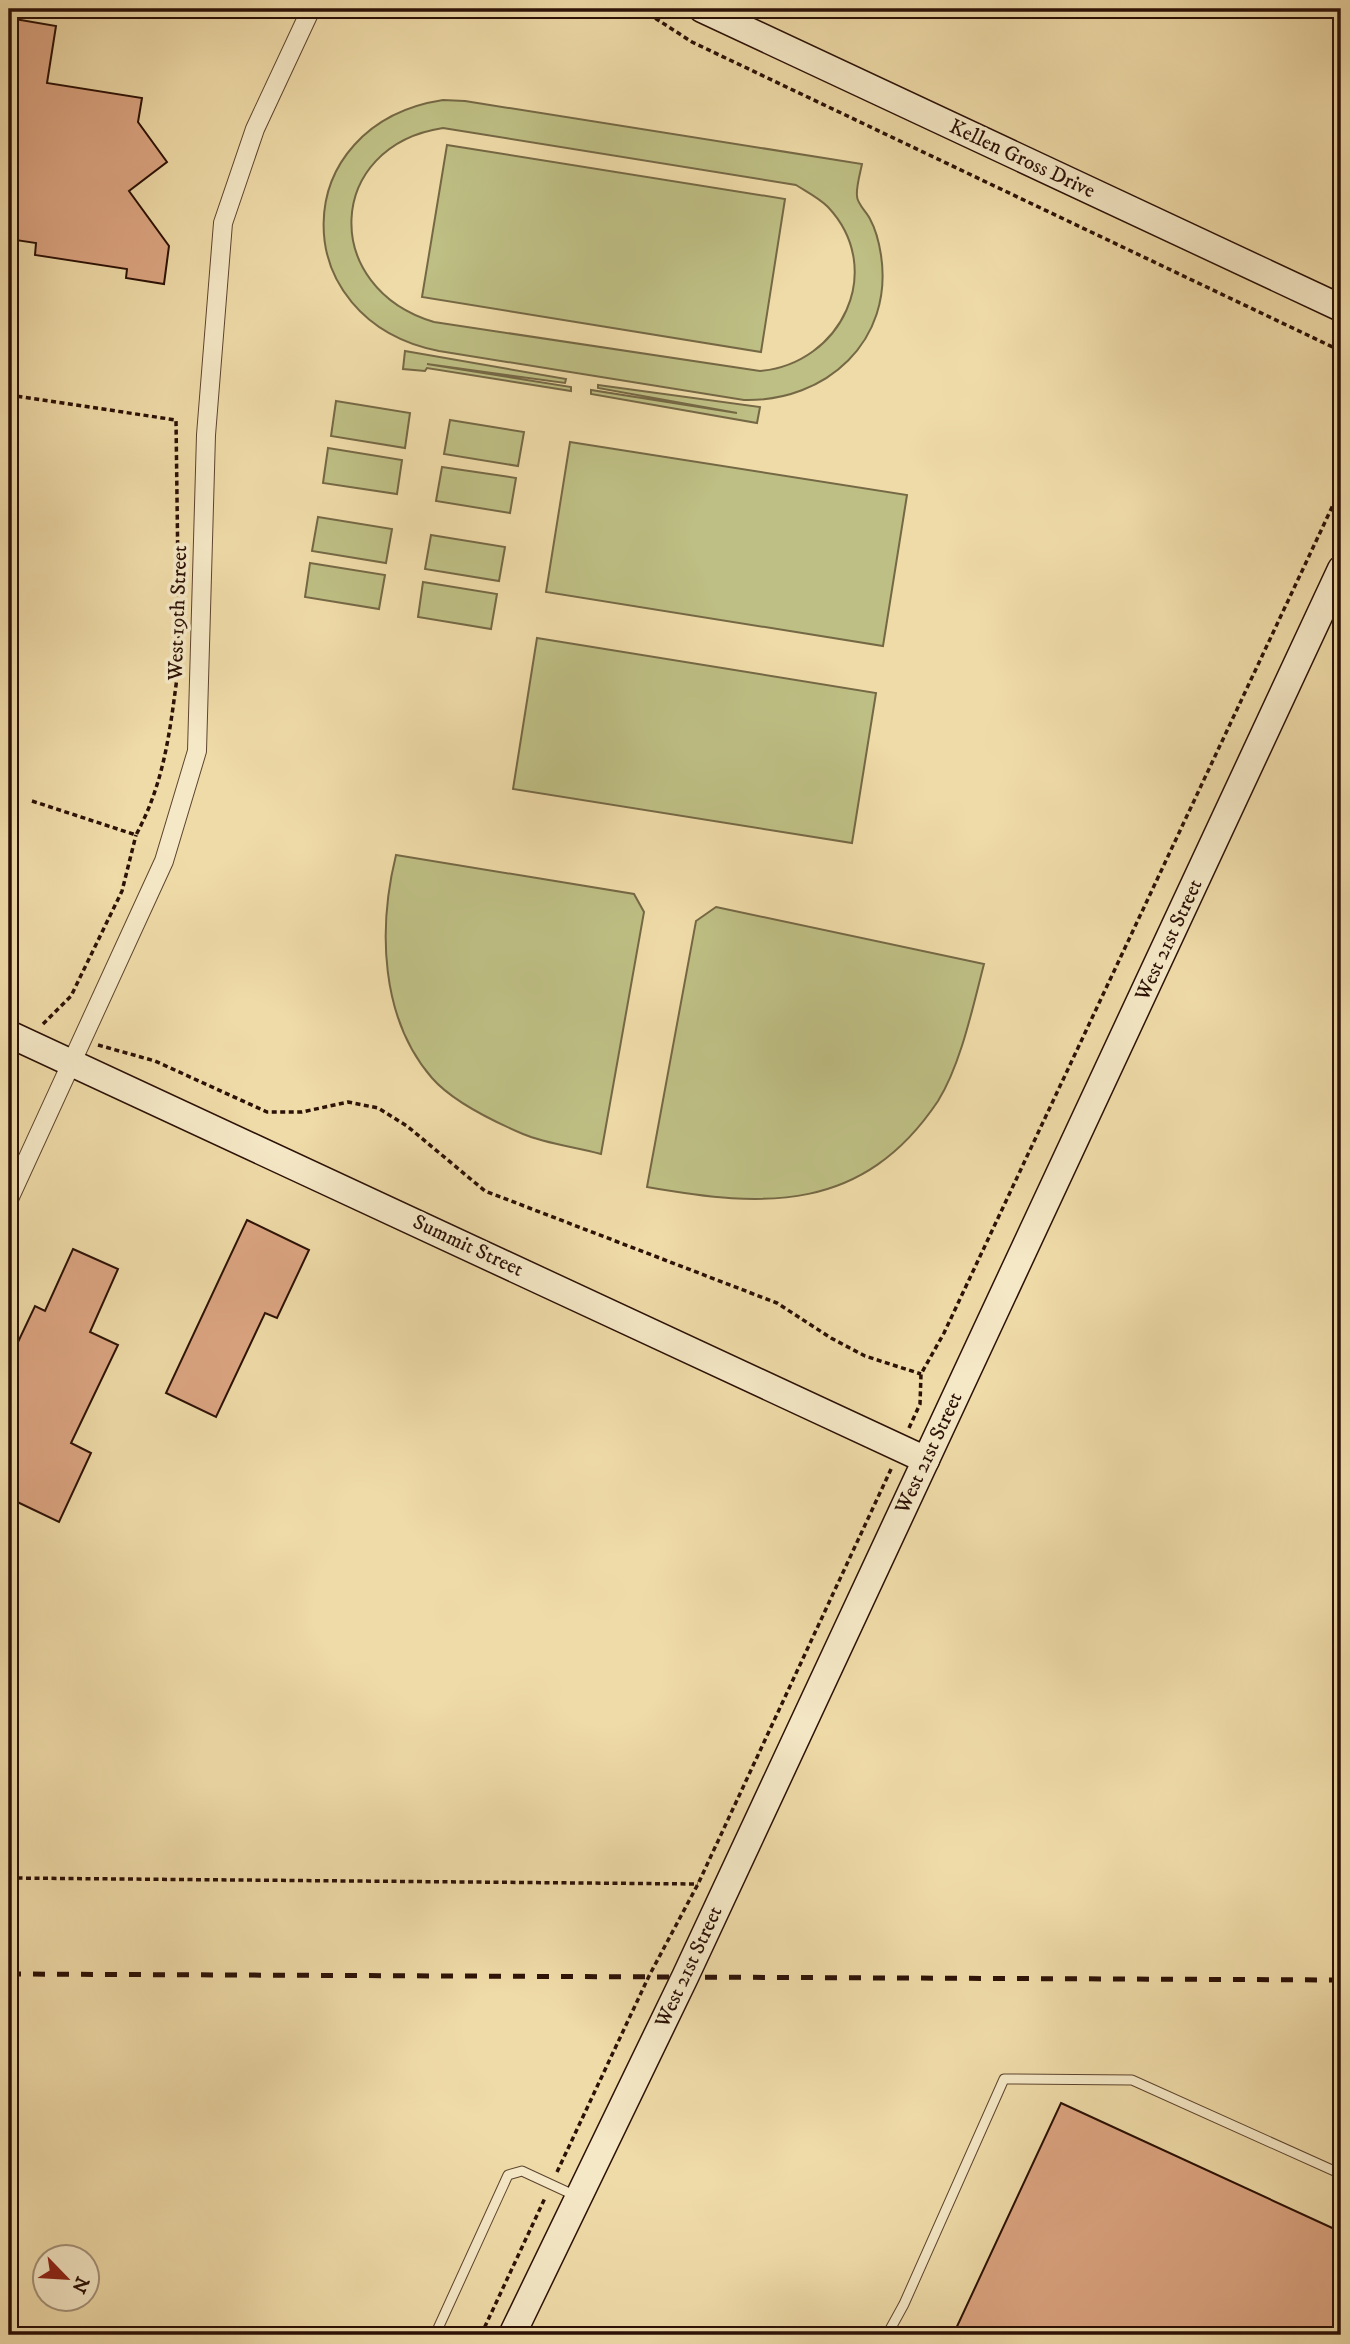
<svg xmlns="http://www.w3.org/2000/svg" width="1350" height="2344" font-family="'IM FELL DW Pica',serif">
	<rect width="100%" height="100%" fill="#efdba8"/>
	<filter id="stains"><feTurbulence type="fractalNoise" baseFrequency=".00286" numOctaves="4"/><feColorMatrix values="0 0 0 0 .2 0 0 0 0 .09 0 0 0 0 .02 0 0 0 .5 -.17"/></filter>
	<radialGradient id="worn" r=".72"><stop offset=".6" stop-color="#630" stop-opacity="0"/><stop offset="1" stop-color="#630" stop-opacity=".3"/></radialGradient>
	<g fill="#bebf84" stroke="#756845" stroke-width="2" fill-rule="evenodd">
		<path d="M443 100 465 101 862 164C860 174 856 187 857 196 857 204 867 212 870 219 876 230 879 242 881 255 894 341 826 402 744 400L439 351C283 320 286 124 443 100ZM443 128 796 185C807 192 819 198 828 207 887 270 841 364 760 371L434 322C320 288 325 146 443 128Z"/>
		<path d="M447 145 785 199 761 352 422 297Z"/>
		<path d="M405 351 566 379 565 383 427 364 571 387V391L427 368 425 371 403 369Z"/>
		<path d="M598 385 760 407 757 423 591 394V390L737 413 598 388Z"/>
		<path d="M336 401 410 413 405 448 331 436Z"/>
		<path d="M450 420 524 432 518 466 444 454Z"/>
		<path d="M570 442 907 495 883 646 546 592Z"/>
		<path d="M328 448 402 460 397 494 323 483Z"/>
		<path d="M442 467 516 478 510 513 436 501Z"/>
		<path d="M318 517 392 529 386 563 312 551Z"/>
		<path d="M431 535 505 547 499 581 425 569Z"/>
		<path d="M310 563 385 575 379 609 305 597Z"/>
		<path d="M423 582 497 594 491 629 418 617Z"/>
		<path d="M537 638 876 693 852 843 513 789Z"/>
		<path d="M396 855 634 894 644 912 601 1154C576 1147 547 1144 523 1134 495 1122 452 1101 432 1078 380 1018 378 928 396 855Z"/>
		<path d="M716 907 984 964C973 1006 961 1064 938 1101 863 1213 765 1208 647 1187L696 921Z"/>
	</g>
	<g fill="#dca582" stroke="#2c1106" stroke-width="2">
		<path d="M9 18 56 26 47 83 142 98 138 122 167 162 129 191 169 246 164 284 126 278 127 269 35 255 36 243 9 239Z"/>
		<path d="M247 1220 309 1250 277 1318 265 1313 216 1417 166 1393Z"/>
		<path d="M73 1249 118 1269 90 1332 118 1345 71 1443 91 1453 59 1522 9 1498V1361L35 1306 45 1311Z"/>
		<path d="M1061 2103 1341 2232V2335H953Z"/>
	</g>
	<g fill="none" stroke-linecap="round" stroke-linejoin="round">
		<defs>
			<g id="lane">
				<path d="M435 2335 508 2175 522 2171 576 2196"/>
				<path d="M887 2335 904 2304 1004 2079 1132 2080 1341 2174"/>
			</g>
			<path id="street" d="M9 1199 164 861 197 751 206 435 223 223 255 129 311 9"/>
			<g id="secondary">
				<path d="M702 9 1341 308"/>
				<path d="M9 1034 926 1460"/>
				<path d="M512 2335 685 1977 1341 569"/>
			</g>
		</defs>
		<use href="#lane" stroke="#5d442e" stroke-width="11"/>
		<use href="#street" stroke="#5d442e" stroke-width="20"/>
		<use href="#secondary" stroke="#2c1106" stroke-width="29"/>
		<g stroke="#2c1106" stroke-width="3.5" stroke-dasharray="5 3.5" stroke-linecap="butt">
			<path d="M641 9 692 42 1341 351"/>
			<path d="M9 395 176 420 179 652"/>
			<path d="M32 801 136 835C165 781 170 730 178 670"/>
			<path d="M43 1024 71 996 122 891 136 835"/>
			<path d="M98 1045 155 1061 267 1112H302L348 1102 378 1108 407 1126 485 1191 777 1303 831 1338 865 1356 921 1374"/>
			<path d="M909 1428 920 1404 921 1374 944 1333 1341 488"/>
			<path d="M9 1878 698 1884"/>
			<path d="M557 2172 649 1976 698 1884 892 1467"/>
			<path d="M481 2335 545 2198"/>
		</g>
		<use href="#lane" stroke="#f5e8c6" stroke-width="9"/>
		<use href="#street" stroke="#f5e8c6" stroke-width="18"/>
		<use href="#secondary" stroke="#f5e8c6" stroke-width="26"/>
		<path stroke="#2c1106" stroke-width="5" stroke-dasharray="12 12" stroke-linecap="butt" d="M9 1974 1341 1980"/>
	</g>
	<g text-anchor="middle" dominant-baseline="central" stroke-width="7" stroke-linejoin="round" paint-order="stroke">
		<g font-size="21" fill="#2c1106" stroke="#f5e8c6">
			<text transform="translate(1022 159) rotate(25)">Kellen Gross Drive</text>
			<text transform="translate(178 613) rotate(-88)">West 19th Street</text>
			<text transform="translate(1169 940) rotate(-65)">West 21st Street</text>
			<text transform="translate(468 1246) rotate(25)">Summit Street</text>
			<text transform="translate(929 1453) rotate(-65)">West 21st Street</text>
			<text transform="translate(689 1967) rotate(-65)">West 21st Street</text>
		</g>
	</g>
	<rect width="1350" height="2344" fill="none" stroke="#efdba8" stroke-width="35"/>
	<rect x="10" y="10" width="1329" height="2323" fill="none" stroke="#2c1106" stroke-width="3.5"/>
	<rect x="18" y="18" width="1315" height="2309" fill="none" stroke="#2c1106" stroke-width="2"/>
	<g transform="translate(66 2278) rotate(115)"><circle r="33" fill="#f5e8c6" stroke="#a59279" stroke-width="2"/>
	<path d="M0-5L12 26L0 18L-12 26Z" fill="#8f2418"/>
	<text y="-10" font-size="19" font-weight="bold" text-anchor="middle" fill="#2c1106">N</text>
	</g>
	<rect width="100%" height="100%" filter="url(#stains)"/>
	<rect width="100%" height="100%" fill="url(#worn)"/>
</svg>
